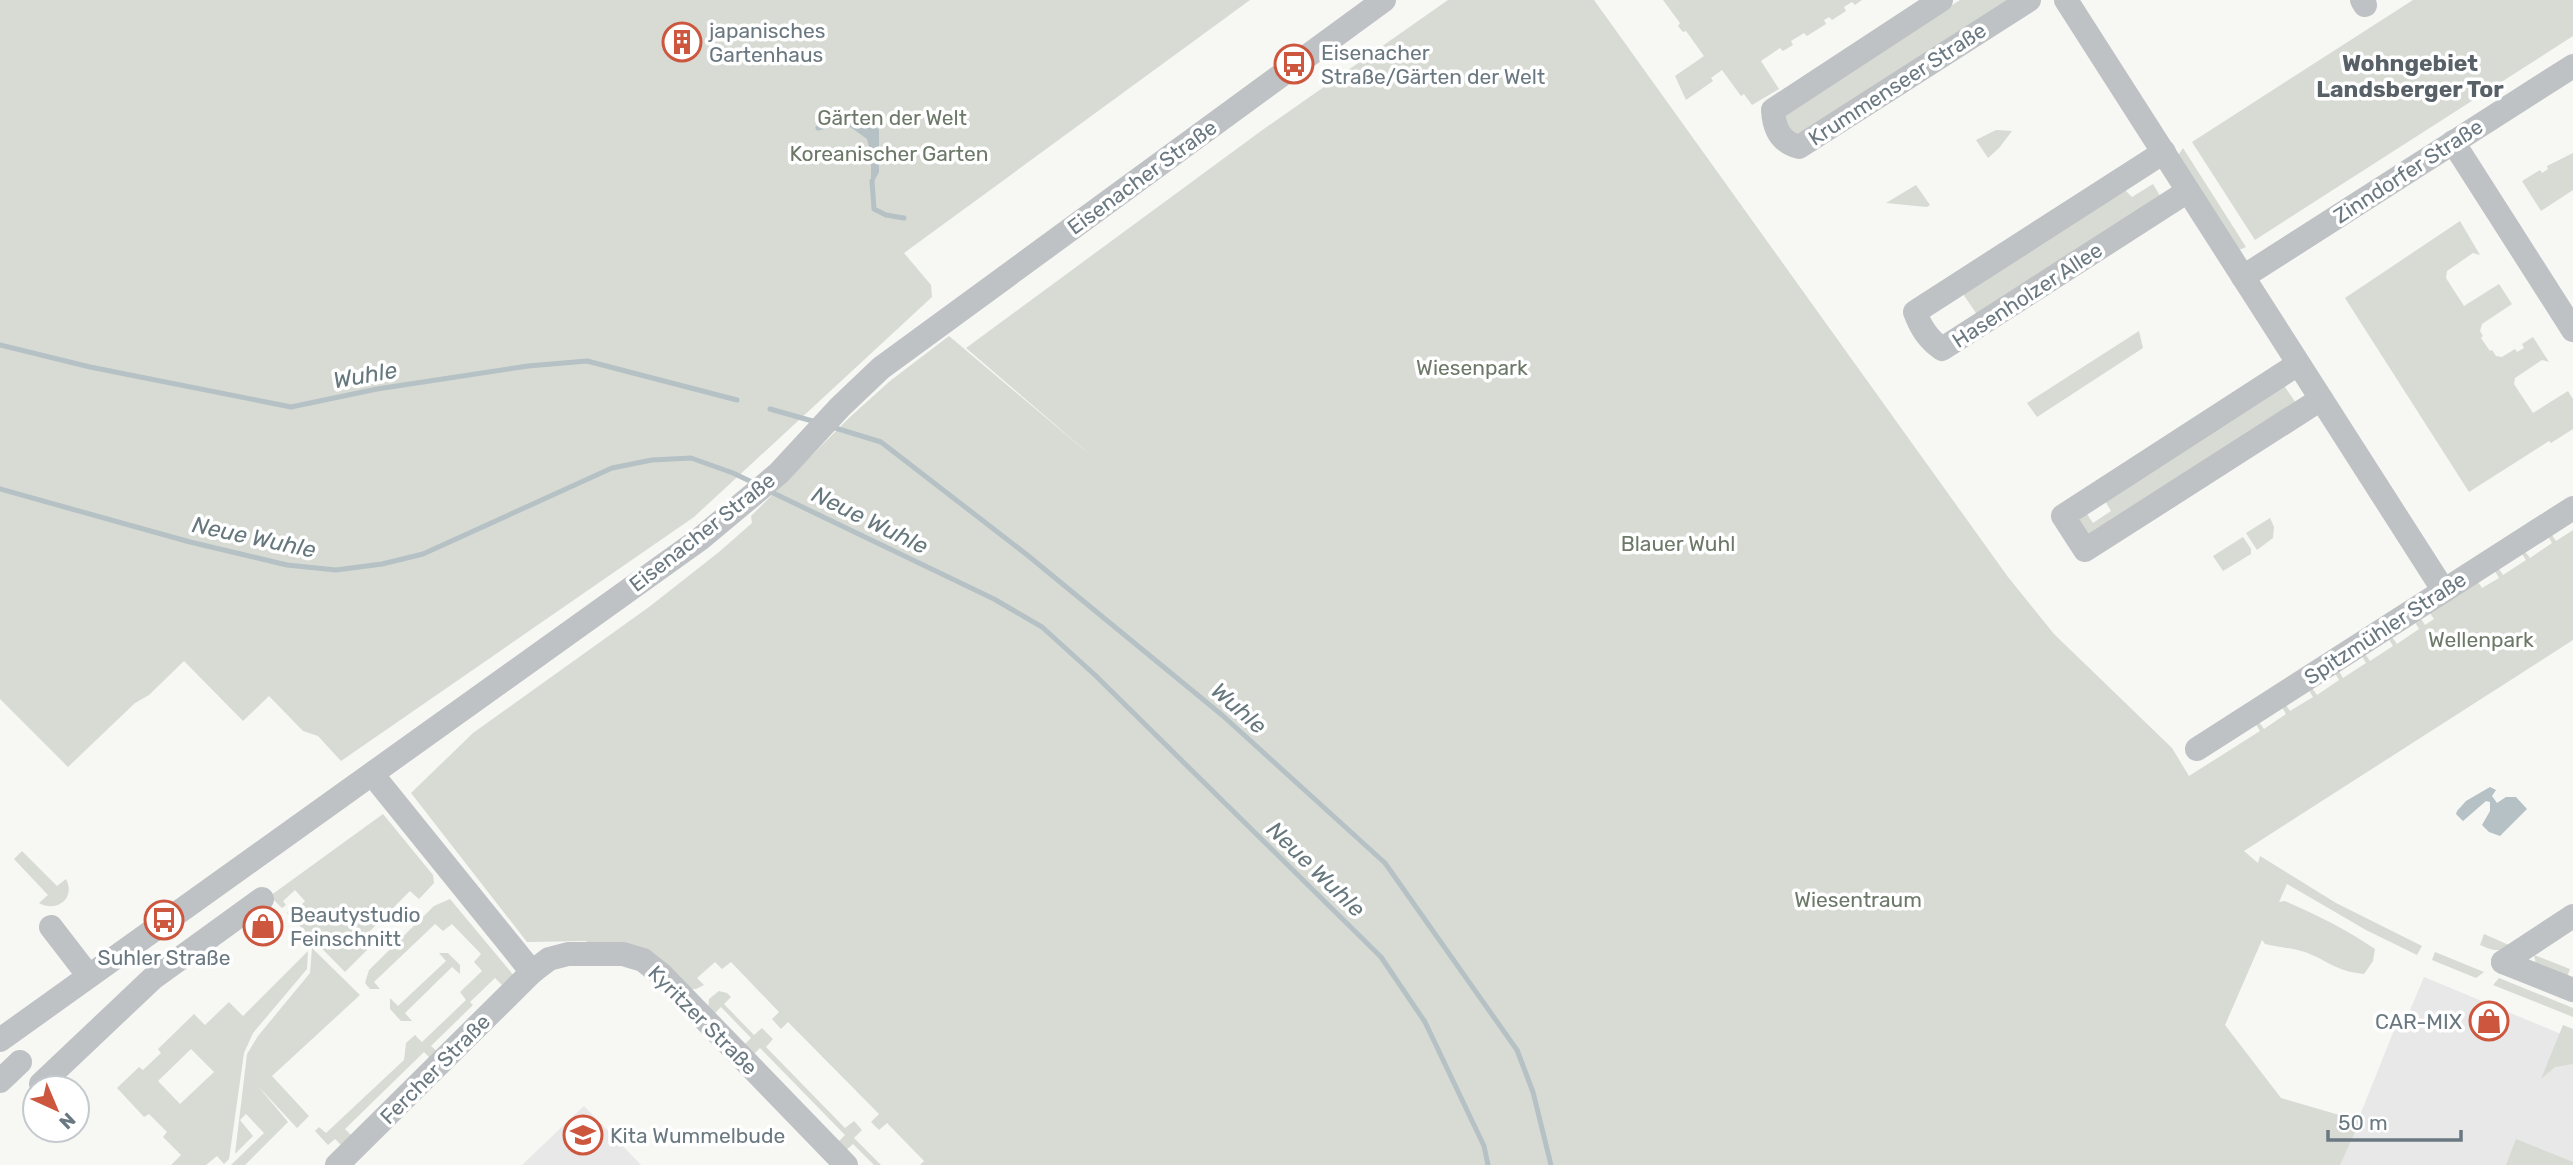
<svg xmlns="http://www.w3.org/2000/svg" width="2573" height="1165" font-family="Rubik,sans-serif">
	<rect width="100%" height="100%" fill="#f7f7f4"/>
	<g fill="#e7e8e7">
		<path d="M2424 977 2573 1039V1165H2340L2395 1028 2408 1015Z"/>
		<path d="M584 1106 641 1165H522Z"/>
	</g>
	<g fill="#d7dbd4" fill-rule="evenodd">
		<path d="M0 0H1250L904 253 931 285 932 297 694 517 341 761 318 736 303 731 269 696 243 721 184 661 149 695 135 703 68 767 0 699Z"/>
		<path d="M1448 0H1594L2008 577 2054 634 2172 748 2189 776 2260 731 2254 721 2257 719 2264 729 2286 714 2280 704 2284 702 2290 711 2313 697 2307 687 2310 685 2317 695 2339 680 2333 670 2337 668 2343 678 2366 663 2360 653 2363 651 2370 661 2393 646 2387 636 2390 634 2397 644 2419 629 2413 619 2419 616 2425 625 2434 619 2428 610 2476 579 2482 588 2499 578 2493 568 2497 566 2503 575 2526 560 2520 551 2523 549 2530 558 2552 543 2547 534 2550 532 2556 541 2573 530V640L2244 851 2258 863 2260 856 2336 903 2422 946 2417 955 2366 930 2287 884 2279 902 2285 901C2317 915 2346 929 2375 949L2373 961 2364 974C2335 971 2329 961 2305 952 2292 948 2278 947 2265 944L2262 940 2225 1025 2281 1098 2360 1121 2340 1165H920L924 1161 887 1123 879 1130 871 1122 879 1114 788 1022 781 1029 772 1019 779 1012 731 962 722 969 715 962 697 978 704 985 696 989H688L588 946 586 941 527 942 411 793 473 733 649 607 719 552 752 523 751 516 850 417 890 381 949 336 1095 459 966 348 1261 131Z"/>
		<path d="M1663 0H1862L1855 5 1852 2 1844 7 1846 11 1832 20 1829 17 1824 20 1826 24 1807 36 1804 33 1791 41 1793 45 1783 51 1780 48 1761 61 1779 89 1752 105 1744 94 1741 96 1722 70 1711 78 1713 81 1686 100 1675 76 1704 56 1686 31 1683 32 1678 26 1680 23Z"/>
		<path d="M1960 0H2011L1796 135 1786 127 1785 113 1790 109Z"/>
		<path d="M2413 0H2573V36L2255 240 2192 142Z"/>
		<path d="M1996 130 2012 131 1999 148 1988 158 1976 140Z"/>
		<path d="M2183 148 2246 247 2237 251 2177 157Z"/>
		<path d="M2573 153V190L2541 211 2522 181 2540 170 2542 173 2548 169 2547 166Z"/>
		<path d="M2153 184 2162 199 1978 316 1963 294 2124 189 2132 197Z"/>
		<path d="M1916 185 1930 205 1927 207 1886 203Z"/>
		<path d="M2460 221 2480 255 2473 253 2447 271 2446 278 2464 306 2499 284 2512 304 2482 324 2480 331 2483 336 2481 338 2490 351 2492 350 2496 356 2502 357 2515 349 2517 352 2524 348 2522 344 2533 337 2549 362 2542 360 2515 378 2514 384 2533 413 2568 391 2573 399V429L2551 443 2549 441 2469 492 2345 298Z"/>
		<path d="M2139 331 2143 348 2037 417 2027 403Z"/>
		<path d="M2283 384 2298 406 2092 537 2079 524 2081 515 2085 511 2093 523 2111 511 2104 499Z"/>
		<path d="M2270 518 2274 527 2273 538 2257 550 2246 533Z"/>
		<path d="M2243 537 2251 549V554L2223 571 2213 556Z"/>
		<path d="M383 814 433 875 434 883 419 899 410 891 359 942 367 950 345 972 287 913 290 909 294 912 305 901 295 890 283 901 286 905 282 908 270 896Z"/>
		<path d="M22 851 57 886 66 879C76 898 57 913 39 903L48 895 14 859Z"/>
		<path d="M450 899 515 977 505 988 495 978 470 1002 473 1005 431 1046 439 1053 432 1060 424 1052 345 1129 353 1137 343 1147 335 1139 328 1145 315 1131 319 1127 326 1133 404 1060 406 1043 415 1035 422 1042 466 1000 460 992 482 971 474 962 481 954 452 924 443 931 435 924 374 982 380 989H370L365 983 369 970 434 906Z"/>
		<path d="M2484 934 2511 946C2498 953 2492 950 2480 945Z"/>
		<path d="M312 948 360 995 272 1076 309 1116 297 1128 257 1085 288 1122 245 1165H231L264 1133 246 1114 240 1120 253 1136 235 1154 247 1054 258 1036 310 973Z"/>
		<path d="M308 951 307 969 253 1033 244 1053 229 1159 224 1164 217 1156 206 1165H171L181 1155 163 1137 167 1132 149 1114 144 1117 117 1088 139 1067 143 1070 161 1053 158 1049 194 1014 205 1025 229 1002 243 1016ZM191 1049 214 1072 180 1104 158 1081Z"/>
		<path d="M2435 952 2484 972 2476 978 2432 960Z"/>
		<path d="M439 953H448L460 965V974L452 967 405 1013 412 1021H401L390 1009V998L398 1006 446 961Z"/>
		<path d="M2534 955 2570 969 2566 980 2536 965Z"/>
		<path d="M2499 978 2573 1008V1017L2493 985Z"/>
		<path d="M719 991 727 993 731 997 724 1004 754 1035 762 1028 773 1039 766 1047 845 1128 854 1121 862 1130 854 1138 881 1165H874L853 1144 845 1151 837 1143 845 1135 760 1048 753 1055 743 1046 751 1038 721 1007 713 1015 708 1010 709 999Z"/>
		<path d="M2563 1025 2573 1029V1064L2555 1067 2541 1079Z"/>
		<path d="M2516 1139 2573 1162V1165H2506Z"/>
	</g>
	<g fill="#b5c1c4">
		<path d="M859 111 870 118 879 130V172L871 187V155L867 139 842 121 847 115Z"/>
		<path d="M2490 787 2496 790 2492 796 2497 803 2506 797H2516L2527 809 2500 836 2489 832 2482 825 2490 811V802L2486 801 2463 821 2456 814 2457 811 2466 801Z"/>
	</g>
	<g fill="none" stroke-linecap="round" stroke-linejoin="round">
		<g stroke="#b5c1c4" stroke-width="5">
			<path d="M818 128 842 121 847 122"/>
			<path d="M872 181 874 209 886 215 904 218"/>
			<path d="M0 345 90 367 291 407 377 389 528 366 587 361 737 400"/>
			<path d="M770 409 816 422"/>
			<path d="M832 427 881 442 1026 554 1222 715 1385 863 1517 1050 1533 1092 1551 1165"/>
			<path d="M0 489 190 542 287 565 336 570 382 564 423 554 612 468 652 460 691 458 733 473 756 484"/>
			<path d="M767 490 994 599 1042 627 1095 675 1381 957 1425 1022 1484 1146 1488 1165"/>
		</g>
		<g stroke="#bec2c5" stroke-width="24">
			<path d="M1941 0 1773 110C1774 128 1780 142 1799 147L2029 0"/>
			<path d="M2066 0 2444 591"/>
			<path d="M2362 0 2365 5"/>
			<path d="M2453 142 2573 330"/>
			<path d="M2164 152 1915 312C1921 328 1928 339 1942 349L2188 191"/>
			<path d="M2243 277 2573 66"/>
			<path d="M2298 364 2063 516 2085 550 2321 399"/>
			<path d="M2197 749 2573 508"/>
			<path d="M372 774 532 972"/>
			<path d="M51 927 88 975"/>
			<path d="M2503 962 2573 916"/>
			<path d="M2503 962 2573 990"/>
			<path d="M0 1040 700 539 779 473 840 407 881 368 1384 0"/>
			<path d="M0 1081 20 1062"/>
			<path d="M41 1084 153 978 262 899"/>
			<path d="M337 1165 532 972 549 959 568 954H623L643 960 662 975 846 1165"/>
		</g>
	</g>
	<defs>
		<symbol id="building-ring" viewBox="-11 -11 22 22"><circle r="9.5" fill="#fff" stroke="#cd573e" stroke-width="1.5"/><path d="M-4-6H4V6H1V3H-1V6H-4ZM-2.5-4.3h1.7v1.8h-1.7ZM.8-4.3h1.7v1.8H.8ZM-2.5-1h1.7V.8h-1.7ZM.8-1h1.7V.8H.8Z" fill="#cd573e"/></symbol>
		<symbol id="bus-ring" viewBox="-11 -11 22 22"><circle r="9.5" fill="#fff" stroke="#cd573e" stroke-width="1.5"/><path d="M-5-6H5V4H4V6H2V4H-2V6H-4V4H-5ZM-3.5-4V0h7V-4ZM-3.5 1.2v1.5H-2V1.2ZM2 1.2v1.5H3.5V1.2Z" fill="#cd573e"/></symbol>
		<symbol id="shop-ring" viewBox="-11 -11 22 22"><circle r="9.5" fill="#fff" stroke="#cd573e" stroke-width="1.5"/><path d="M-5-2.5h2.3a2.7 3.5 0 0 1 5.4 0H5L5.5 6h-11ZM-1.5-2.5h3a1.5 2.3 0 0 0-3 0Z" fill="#cd573e"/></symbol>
		<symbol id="school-ring" viewBox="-11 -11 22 22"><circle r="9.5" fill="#fff" stroke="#cd573e" stroke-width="1.5"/><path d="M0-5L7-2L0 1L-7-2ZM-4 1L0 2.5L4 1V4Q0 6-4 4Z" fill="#cd573e"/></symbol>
	</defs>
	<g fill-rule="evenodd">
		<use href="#building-ring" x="660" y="20" width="44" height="44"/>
		<use href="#bus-ring" x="1272" y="42" width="44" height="44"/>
		<use href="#bus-ring" x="142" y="898" width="44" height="44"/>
		<use href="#shop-ring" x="241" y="904" width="44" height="44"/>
		<use href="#shop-ring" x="2467" y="999" width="44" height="44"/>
		<use href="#school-ring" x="561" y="1113" width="44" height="44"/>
	</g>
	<g text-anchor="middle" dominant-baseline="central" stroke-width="7" stroke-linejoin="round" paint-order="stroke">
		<g font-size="21" fill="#6a7881" stroke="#fff" text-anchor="start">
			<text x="709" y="30">japanisches<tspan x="709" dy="24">Gartenhaus</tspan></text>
			<text x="1321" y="52">Eisenacher<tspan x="1321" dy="24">Straße/Gärten der Welt</tspan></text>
			<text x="290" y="914">Beautystudio<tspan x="290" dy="24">Feinschnitt</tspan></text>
			<text x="164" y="957" text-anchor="middle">Suhler Straße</text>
			<text x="2462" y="1021" text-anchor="end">CAR-MIX</text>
			<text x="610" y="1135">Kita Wummelbude</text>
		</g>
		<g font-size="21" fill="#6a7881" stroke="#fff">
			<text transform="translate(1897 84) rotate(-33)">Krummenseer Straße</text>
			<text transform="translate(2408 171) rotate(-33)">Zinndorfer Straße</text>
			<text transform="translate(1142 177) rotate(-36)">Eisenacher Straße</text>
			<text transform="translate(2027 295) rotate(-33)">Hasenholzer Allee</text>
			<text transform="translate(702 532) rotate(-38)">Eisenacher Straße</text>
			<text transform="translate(2385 628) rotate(-33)">Spitzmühler Straße</text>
			<text transform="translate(703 1020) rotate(45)">Kyritzer Straße</text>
			<text transform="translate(435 1069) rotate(-45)">Fercher Straße</text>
		</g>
		<g font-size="21" fill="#6c7968" stroke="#fff">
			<text x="892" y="117">Gärten der Welt</text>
			<text x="889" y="153">Koreanischer Garten</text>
			<text x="1472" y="367">Wiesenpark</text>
			<text x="1678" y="543">Blauer Wuhl</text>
			<text x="2481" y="639">Wellenpark</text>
			<text x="1858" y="899">Wiesentraum</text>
		</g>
		<g font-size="23" font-weight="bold" fill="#576167" stroke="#fff">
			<text x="2410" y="63">Wohngebiet<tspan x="2410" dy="26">Landsberger Tor</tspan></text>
		</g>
		<g font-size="23" font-style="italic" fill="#66787d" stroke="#fff">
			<text transform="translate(365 375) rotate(-10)">Wuhle</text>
			<text transform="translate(870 520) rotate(26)">Neue Wuhle</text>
			<text transform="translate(254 537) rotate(12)">Neue Wuhle</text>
			<text transform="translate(1239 708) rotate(41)">Wuhle</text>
			<text transform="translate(1316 869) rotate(44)">Neue Wuhle</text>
		</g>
	</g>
	<g transform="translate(56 1109) rotate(136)"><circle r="33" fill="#ffffff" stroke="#c3c9cd" stroke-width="2"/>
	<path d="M0-5L12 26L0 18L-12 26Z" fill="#cd573e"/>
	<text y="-10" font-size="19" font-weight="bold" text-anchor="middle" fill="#6a7881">N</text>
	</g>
	<path d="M2328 1130v10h133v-10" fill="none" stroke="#6a7881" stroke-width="3.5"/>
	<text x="2338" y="1130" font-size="21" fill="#6a7881" stroke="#ffffff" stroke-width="5" paint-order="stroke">50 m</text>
</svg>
